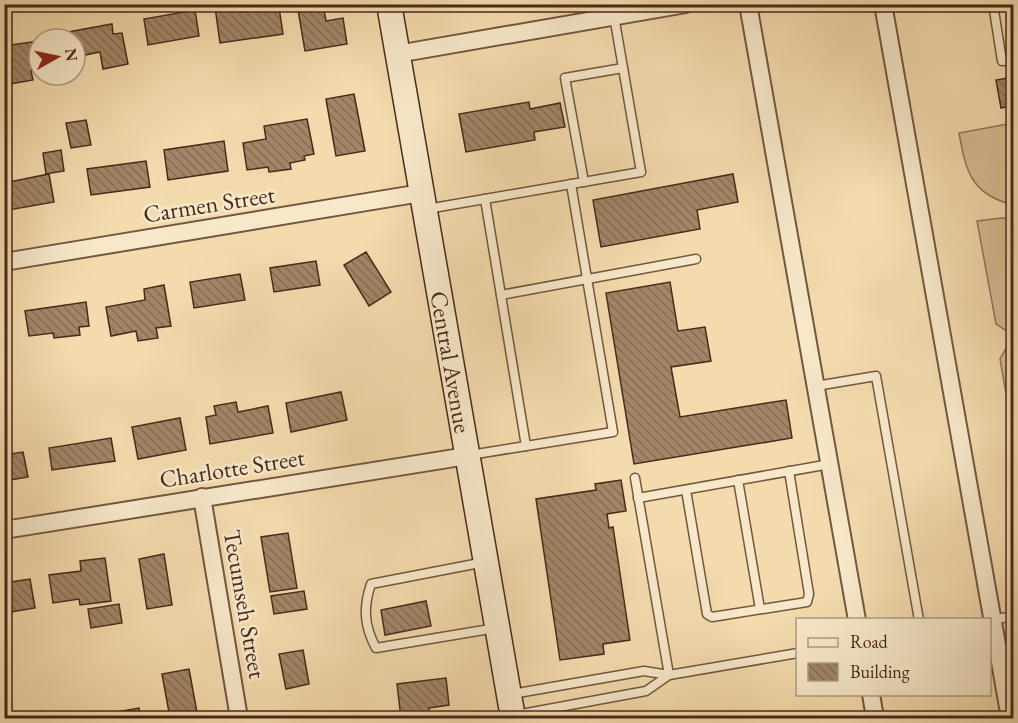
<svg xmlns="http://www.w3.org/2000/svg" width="1018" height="723" font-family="'EB Garamond',serif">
	<defs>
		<pattern id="building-back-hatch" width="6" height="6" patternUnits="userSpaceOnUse" patternTransform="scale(1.5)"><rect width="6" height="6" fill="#a18667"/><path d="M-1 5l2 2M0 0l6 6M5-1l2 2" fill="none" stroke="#856e54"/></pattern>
	</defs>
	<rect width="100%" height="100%" fill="#f3dbad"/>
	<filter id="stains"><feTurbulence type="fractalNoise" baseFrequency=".00333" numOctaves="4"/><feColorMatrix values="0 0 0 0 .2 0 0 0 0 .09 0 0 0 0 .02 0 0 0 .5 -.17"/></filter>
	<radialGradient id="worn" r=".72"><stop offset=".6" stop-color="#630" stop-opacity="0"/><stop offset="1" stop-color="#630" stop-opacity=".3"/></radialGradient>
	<g fill="#d6bd94" stroke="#8f7358" stroke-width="1.5">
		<path d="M1013 123H1014L1013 205C971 194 966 172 959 133Z"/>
		<path d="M1002 218 1014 219 1013 328 1005 330 996 324 977 221Z"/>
		<path d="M1008 345H1013V434L1000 359Z"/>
	</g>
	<g fill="url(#building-back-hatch)" stroke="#48291c" stroke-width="1.5">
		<path d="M241 4 242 12 279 7 283 34 220 43 215 7Z"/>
		<path d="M297 4H323L326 21 343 18 347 44 305 51Z"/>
		<path d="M195 10 199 36 148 45 144 19Z"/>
		<path d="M112 24 113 34 122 33 128 64 103 69 100 52 75 57V39H64L62 33Z"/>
		<path d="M39 41V70L31 71 33 80 4 85V46Z"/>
		<path d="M1014 77V105L1001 108 996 80Z"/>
		<path d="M354 94 365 151 336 156 326 99Z"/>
		<path d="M4 95H7L11 119 4 120Z"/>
		<path d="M529 102 530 109 560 103 565 127 534 132 535 140 466 152 459 114Z"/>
		<path d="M307 119 314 154 304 156 305 160 290 163 291 169 269 172 268 167 247 170 243 143 266 139 264 126Z"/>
		<path d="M86 120 91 145 71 148 66 123Z"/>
		<path d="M224 141 228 171 168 180 164 150Z"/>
		<path d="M61 150 64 171 46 174 43 153Z"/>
		<path d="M146 161 150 187 91 195 87 169Z"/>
		<path d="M49 174 54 202 9 210 4 183Z"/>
		<path d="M733 174 738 202 697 210 700 229 601 247 593 200Z"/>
		<path d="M366 252 391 292 369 306 344 265Z"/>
		<path d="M316 261 320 285 274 292 270 268Z"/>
		<path d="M240 274 245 300 194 308 190 282Z"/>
		<path d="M670 282 678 331 705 327 711 361 671 367 680 417 786 400 792 438 634 464 606 293Z"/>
		<path d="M164 285 171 326 156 328 158 338 138 341 136 331 111 336 106 307 145 300 144 289Z"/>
		<path d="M86 302 89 326 79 327 80 335 54 338 53 333 29 336 25 311Z"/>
		<path d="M4 314 11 339 4 340Z"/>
		<path d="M341 392 347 420 291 432 286 403Z"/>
		<path d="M236 402 238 412 268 406 273 433 210 444 206 417 216 415 214 406Z"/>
		<path d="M180 418 186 450 138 459 132 427Z"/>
		<path d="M111 438 115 461 52 470 49 448Z"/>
		<path d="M23 452 28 477 4 481V455Z"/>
		<path d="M621 480 626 511 607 514 609 528 613 527 630 640 603 644 604 654 560 660 536 499 596 490 595 484Z"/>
		<path d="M288 533 297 588 270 592 261 537Z"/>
		<path d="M164 554 172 605 147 609 139 559Z"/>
		<path d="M105 558 111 601 80 605 79 599 53 603 49 575 81 571 80 561Z"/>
		<path d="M30 579 35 608 4 613V583Z"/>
		<path d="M304 591 307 609 274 614 271 596Z"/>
		<path d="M426 601 431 626 385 635 381 610Z"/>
		<path d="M119 604 122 623 91 628 88 609Z"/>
		<path d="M303 650 309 684 286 689 279 654Z"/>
		<path d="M189 669 198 718H170L162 674Z"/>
		<path d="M446 678 449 705 429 708V714L401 718 397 684Z"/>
		<path d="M139 708 141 718H88V717Z"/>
	</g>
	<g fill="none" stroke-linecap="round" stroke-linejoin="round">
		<defs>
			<g id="lane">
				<path d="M993 4 1002 61 1014 60"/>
				<path d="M584 182 565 78 623 68"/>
				<path d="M427 209 641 172 614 16"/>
				<path d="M501 295 696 259"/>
				<path d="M816 386 876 376 919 620"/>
				<path d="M526 446 613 432 571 184"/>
				<path d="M470 455 526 446 485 199"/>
				<path d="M635 478 669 675 798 653"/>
				<path d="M738 480 760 609"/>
				<path d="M686 490 707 614 712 617 807 602 809 594 789 471"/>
				<path d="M638 498 830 464"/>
				<path d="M485 562 371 584C363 607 364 626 376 648L496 628"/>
				<path d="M990 620 1014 616"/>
				<path d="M512 694 644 671 669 675 646 691 516 715"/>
			</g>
			<g id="street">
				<path d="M748 4 857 620"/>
				<path d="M883 4 1010 718"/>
				<path d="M397 54 686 4"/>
				<path d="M4 262 421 193"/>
				<path d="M202 497 239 718"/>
				<path d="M4 530 467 456"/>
				<path d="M871 694 875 718"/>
			</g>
			<path id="secondary" d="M389 4 513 718"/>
		</defs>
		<use href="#lane" stroke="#735640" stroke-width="11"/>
		<use href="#street" stroke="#735640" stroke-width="20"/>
		<use href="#secondary" stroke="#48291c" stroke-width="27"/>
		<use href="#lane" stroke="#f7e8ca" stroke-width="8"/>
		<use href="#street" stroke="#f7e8ca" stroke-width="16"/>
		<use href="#secondary" stroke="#f7e8ca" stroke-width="24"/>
	</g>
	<g text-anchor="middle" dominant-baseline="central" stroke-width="5" stroke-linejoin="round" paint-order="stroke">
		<g font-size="24" fill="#48291c" stroke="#f7e8ca">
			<text transform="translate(209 204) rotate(-9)">Carmen Street</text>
			<text transform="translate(451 362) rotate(80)">Central Avenue</text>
			<text transform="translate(232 468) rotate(-9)">Charlotte Street</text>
			<text transform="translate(245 604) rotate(80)">Tecumseh Street</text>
		</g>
	</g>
	<rect width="1018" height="723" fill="none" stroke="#f3dbad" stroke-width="24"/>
	<rect x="6" y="6" width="1006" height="711" fill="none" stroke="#48291c" stroke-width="3"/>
	<rect x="12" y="12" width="994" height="699" fill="none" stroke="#48291c" stroke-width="1.5"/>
	<rect x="796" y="618" width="195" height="78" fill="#f7e8ca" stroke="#b19c84" stroke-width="1.5"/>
	<rect x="808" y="638" width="30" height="9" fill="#f7e8ca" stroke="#b19c84" stroke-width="1.5"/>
	<text x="850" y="648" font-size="18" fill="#48291c">Road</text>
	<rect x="808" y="663" width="30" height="18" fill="url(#building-back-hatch)" stroke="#b19c84" stroke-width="1.5"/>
	<text x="850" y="678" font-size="18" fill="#48291c">Building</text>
	<g transform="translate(57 57) rotate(81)"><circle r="28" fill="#f7e8ca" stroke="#b19c84" stroke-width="1.5"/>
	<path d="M0-4.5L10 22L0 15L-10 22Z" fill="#8f2418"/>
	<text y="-9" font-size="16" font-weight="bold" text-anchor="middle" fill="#48291c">N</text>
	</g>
	<rect width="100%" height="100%" filter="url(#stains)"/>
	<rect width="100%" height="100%" fill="url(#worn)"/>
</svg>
